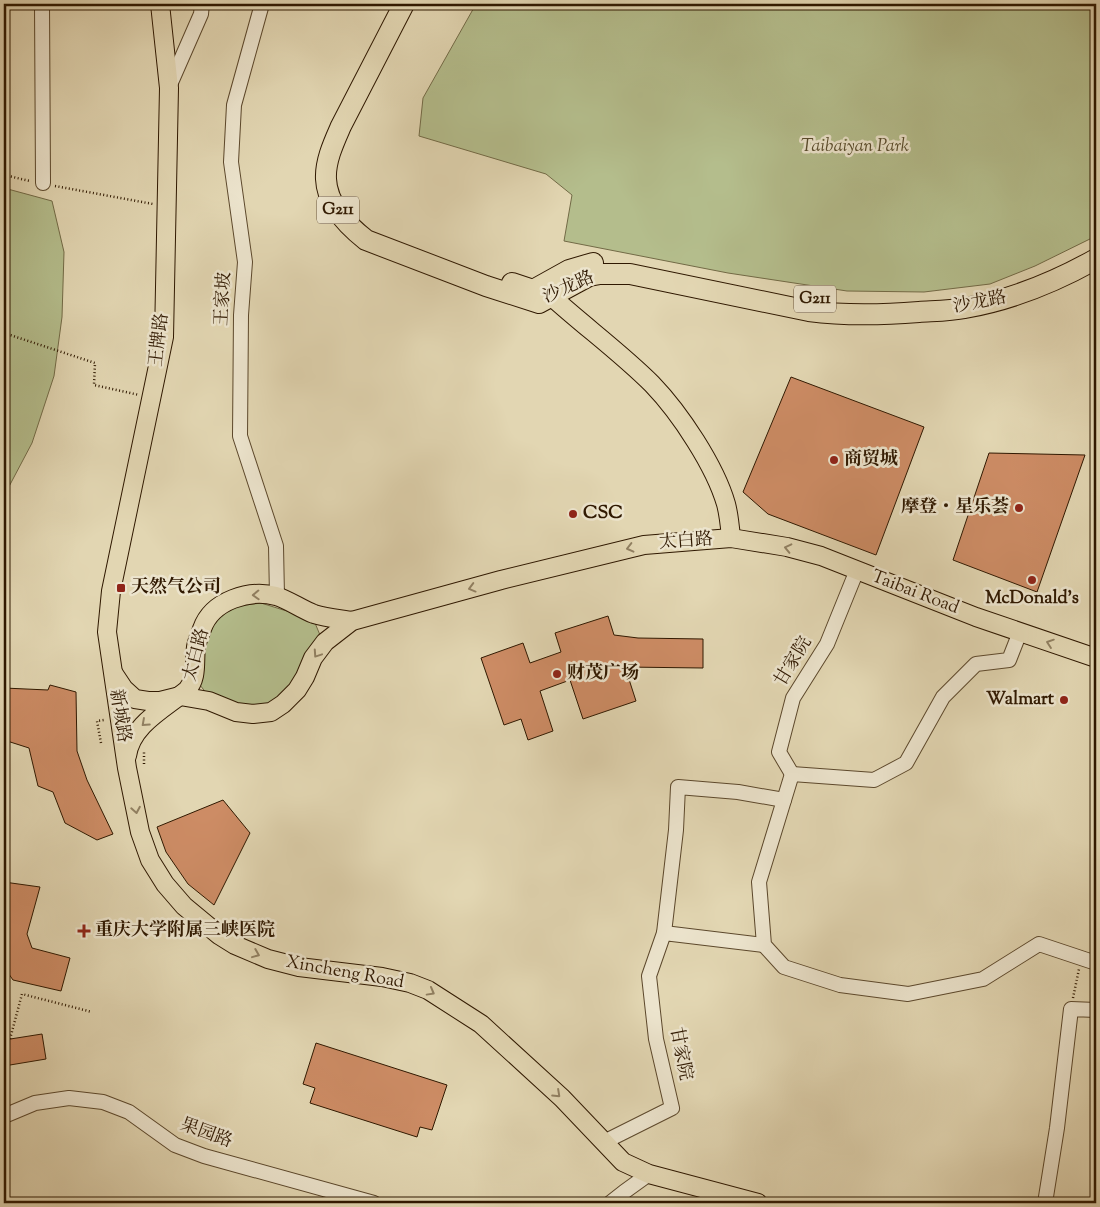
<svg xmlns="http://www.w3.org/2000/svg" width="1100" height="1207" font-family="'Sorts Mill Goudy','Noto Serif SC',serif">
	<rect width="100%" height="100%" fill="#e2d6b2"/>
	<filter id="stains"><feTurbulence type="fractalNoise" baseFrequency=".004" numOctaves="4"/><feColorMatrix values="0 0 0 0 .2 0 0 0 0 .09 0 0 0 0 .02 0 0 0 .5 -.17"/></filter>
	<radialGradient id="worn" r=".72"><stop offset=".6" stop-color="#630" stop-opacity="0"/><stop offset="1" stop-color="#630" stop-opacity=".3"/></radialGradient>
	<g fill="#b4bd8c" stroke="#726a46">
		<path d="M476 4H1096V236L1035 266 990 284 924 292 847 291 728 273 564 241 572 195 546 174 419 136 423 98Z"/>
		<path d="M4 188 52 201 64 252 62 317 54 376 32 443 4 496Z"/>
		<path d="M261 603 293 613 315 623 320 635 291 690 272 706 251 711 210 698 200 685 207 628 230 607Z"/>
	</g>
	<g fill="#cd8c65" stroke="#2f1800">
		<path d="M791 377 924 427 876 555 768 514 743 492Z"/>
		<path d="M989 453 1085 455 1037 592 953 560Z"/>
		<path d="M608 616 614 635 638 638 703 639V668L625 667 636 701 583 719 570 680 540 691 553 731 528 740 521 719 504 725 481 658 523 643 530 663 561 652 555 633Z"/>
		<path d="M50 685 76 692 77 751 87 780 113 834 97 840 65 823 53 792 38 786 29 748 4 740V688L48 690Z"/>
		<path d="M223 800 250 833 214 905 188 884 166 852 157 827Z"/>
		<path d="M4 882 40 887 27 934 32 948 70 958 61 991 13 980 4 967Z"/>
		<path d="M42 1034 46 1059 4 1066V1040Z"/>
		<path d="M316 1043 447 1085 432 1130 420 1127 417 1137 310 1103 315 1088 303 1084Z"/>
	</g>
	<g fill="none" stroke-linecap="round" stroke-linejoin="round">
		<defs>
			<g id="minor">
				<path d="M42 4 43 183"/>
				<path d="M262 4 234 105 231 162 245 262 241 315 240 436 276 546 277 596"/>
				<path d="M169 87 201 14 202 4"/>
				<path d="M1020 632 1009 660 976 664 943 697 906 763 874 780 792 774 759 882 764 945 784 967 840 985 908 994 983 979 1039 944 1096 963"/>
				<path d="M792 774 779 752 793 698 827 644 857 570"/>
				<path d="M664 933 676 830 678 787 738 792 784 800"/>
				<path d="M4 1116 35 1103 69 1098 103 1102 129 1112 175 1145 204 1156 374 1203"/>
				<path d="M604 1142 672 1108 656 1039 649 976 664 933 764 945"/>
				<path d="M610 1203 624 1192 649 1174"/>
				<path d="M1045 1203 1057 1128 1071 1009 1096 1010"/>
			</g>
			<g id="major">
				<path d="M160 4 169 88 164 337 111 591 107 632 127 768 140 832 150 860 165 884 184 906 219 935 235 945 268 959 299 967 382 977 410 983 428 990 481 1024 562 1098 623 1162 649 1174 758 1203"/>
				<path d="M540 292 551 296C584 326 621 353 652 384 680 413 715 466 726 504 729 515 730 527 731 538"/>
				<path d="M114 674 124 689 135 699 148 701H160L180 696 209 701 236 712 253 714 271 712 283 704 297 690 305 677 313 658 325 642 352 621 501 580 644 545 731 538 787 547 821 556 976 617 1096 658"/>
				<path d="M127 756C131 725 164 709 187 690 198 677 194 663 196 647 197 641 200 634 202 629 212 600 250 589 276 596 289 600 301 609 314 614 326 618 340 619 352 621"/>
			</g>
			<g id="highway">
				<path d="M404 4 341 126C334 142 325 161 326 179 327 204 348 226 366 240L486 286 539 303 589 276 600 274H630L809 311C846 316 881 315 919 312 934 311 950 311 965 308 1011 300 1055 282 1096 259"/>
				<path d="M512 283 533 290 569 270 593 263"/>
			</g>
		</defs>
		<use href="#minor" stroke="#5c482c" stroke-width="16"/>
		<use href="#major" stroke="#2f1800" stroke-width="20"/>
		<use href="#highway" stroke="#2f1800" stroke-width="22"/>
		<g stroke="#2f1800" stroke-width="2.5" stroke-dasharray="1 2.5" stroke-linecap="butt">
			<path d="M4 175 30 181"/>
			<path d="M55 186 153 204"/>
			<path d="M4 333 95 363 94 385 139 395"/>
			<path d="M101 743 97 721 104 720"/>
			<path d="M144 764V752"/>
			<path d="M1073 998 1079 969"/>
			<path d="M10 1039 22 994 92 1012"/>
		</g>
		<use href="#minor" stroke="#ece4cd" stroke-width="14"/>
		<use href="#major" stroke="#e2d6b2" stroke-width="18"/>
		<use href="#highway" stroke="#e2d6b2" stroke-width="20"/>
	</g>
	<defs><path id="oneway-chevron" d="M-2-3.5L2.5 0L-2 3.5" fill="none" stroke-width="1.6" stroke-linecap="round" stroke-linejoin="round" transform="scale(1.25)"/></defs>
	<g stroke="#918062">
		<use href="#oneway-chevron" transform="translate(630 548) rotate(166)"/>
		<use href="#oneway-chevron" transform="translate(788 548) rotate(-167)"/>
		<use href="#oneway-chevron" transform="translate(472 588) rotate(165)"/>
		<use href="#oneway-chevron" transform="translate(256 595) rotate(178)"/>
		<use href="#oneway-chevron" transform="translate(1050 643) rotate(-161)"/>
		<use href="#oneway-chevron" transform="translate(317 654) rotate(124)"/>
		<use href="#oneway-chevron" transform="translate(145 723) rotate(138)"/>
		<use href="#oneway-chevron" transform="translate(136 810) rotate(80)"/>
		<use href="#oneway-chevron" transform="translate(256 954) rotate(22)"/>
		<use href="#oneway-chevron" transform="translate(431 992) rotate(29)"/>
		<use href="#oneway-chevron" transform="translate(557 1094) rotate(43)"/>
	</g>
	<g fill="#8f2418" stroke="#ece4cd" stroke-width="2">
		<circle cx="834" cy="460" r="5"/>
		<circle cx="1019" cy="508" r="5"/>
		<circle cx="573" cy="514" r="5"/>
		<circle cx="1032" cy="580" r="5"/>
		<rect x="116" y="583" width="10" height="10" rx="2.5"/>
		<circle cx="557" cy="674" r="5"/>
		<circle cx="1064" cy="700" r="5"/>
		<path d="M81.5 923.5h5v5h5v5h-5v5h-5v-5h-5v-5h5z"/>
	</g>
	<g text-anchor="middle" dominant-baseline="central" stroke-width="5" stroke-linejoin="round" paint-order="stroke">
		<g fill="#ece4cd" stroke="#68553e" stroke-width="1">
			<rect x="317" y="196.5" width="42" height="27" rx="4"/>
			<rect x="794" y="285.5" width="42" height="27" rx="4"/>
		</g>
		<g font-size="16" font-weight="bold" fill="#2f1800">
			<text x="338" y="210">G211</text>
			<text x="815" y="299">G211</text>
		</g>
		<g font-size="18" font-style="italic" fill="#574a2a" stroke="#ece4cd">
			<text x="855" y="147">Taibaiyan Park</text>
		</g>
		<g font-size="18" fill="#2f1800" stroke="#ece4cd">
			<text transform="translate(569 288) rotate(-24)">沙龙路</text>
			<text transform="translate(224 299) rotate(-87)">王家坡</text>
			<text transform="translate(980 303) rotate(-11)">沙龙路</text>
			<text transform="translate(160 340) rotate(-83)">王牌路</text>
			<text transform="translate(686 542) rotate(-4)">太白路</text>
			<text transform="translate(915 593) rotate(21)">Taibai Road</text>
			<text transform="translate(197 655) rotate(-75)">太白路</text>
			<text transform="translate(794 662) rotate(-59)">甘家院</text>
			<text transform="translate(119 716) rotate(81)">新城路</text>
			<text transform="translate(345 973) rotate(10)">Xincheng Road</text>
			<text transform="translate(680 1054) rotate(79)">甘家院</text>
			<text transform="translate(206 1134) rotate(20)">果园路</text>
		</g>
		<g font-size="18" font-weight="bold" fill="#2f1800" stroke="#ece4cd" text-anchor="start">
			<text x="844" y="460">商贸城</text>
			<text x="1009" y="508" text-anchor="end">摩登・星乐荟</text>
			<text x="583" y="514">CSC</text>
			<text x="131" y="588">天然气公司</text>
			<text x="1032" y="599" text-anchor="middle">McDonald's</text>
			<text x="567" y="674">财茂广场</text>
			<text x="1054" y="700" text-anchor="end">Walmart</text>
			<text x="95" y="931">重庆大学附属三峡医院</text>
		</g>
	</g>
	<rect width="1100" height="1207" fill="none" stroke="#e2d6b2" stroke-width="20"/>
	<rect x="5" y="5" width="1090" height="1197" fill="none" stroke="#2f1800" stroke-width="2.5"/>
	<rect x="10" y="10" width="1080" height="1187" fill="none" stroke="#2f1800"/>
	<rect width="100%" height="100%" filter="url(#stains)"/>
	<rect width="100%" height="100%" fill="url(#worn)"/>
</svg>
